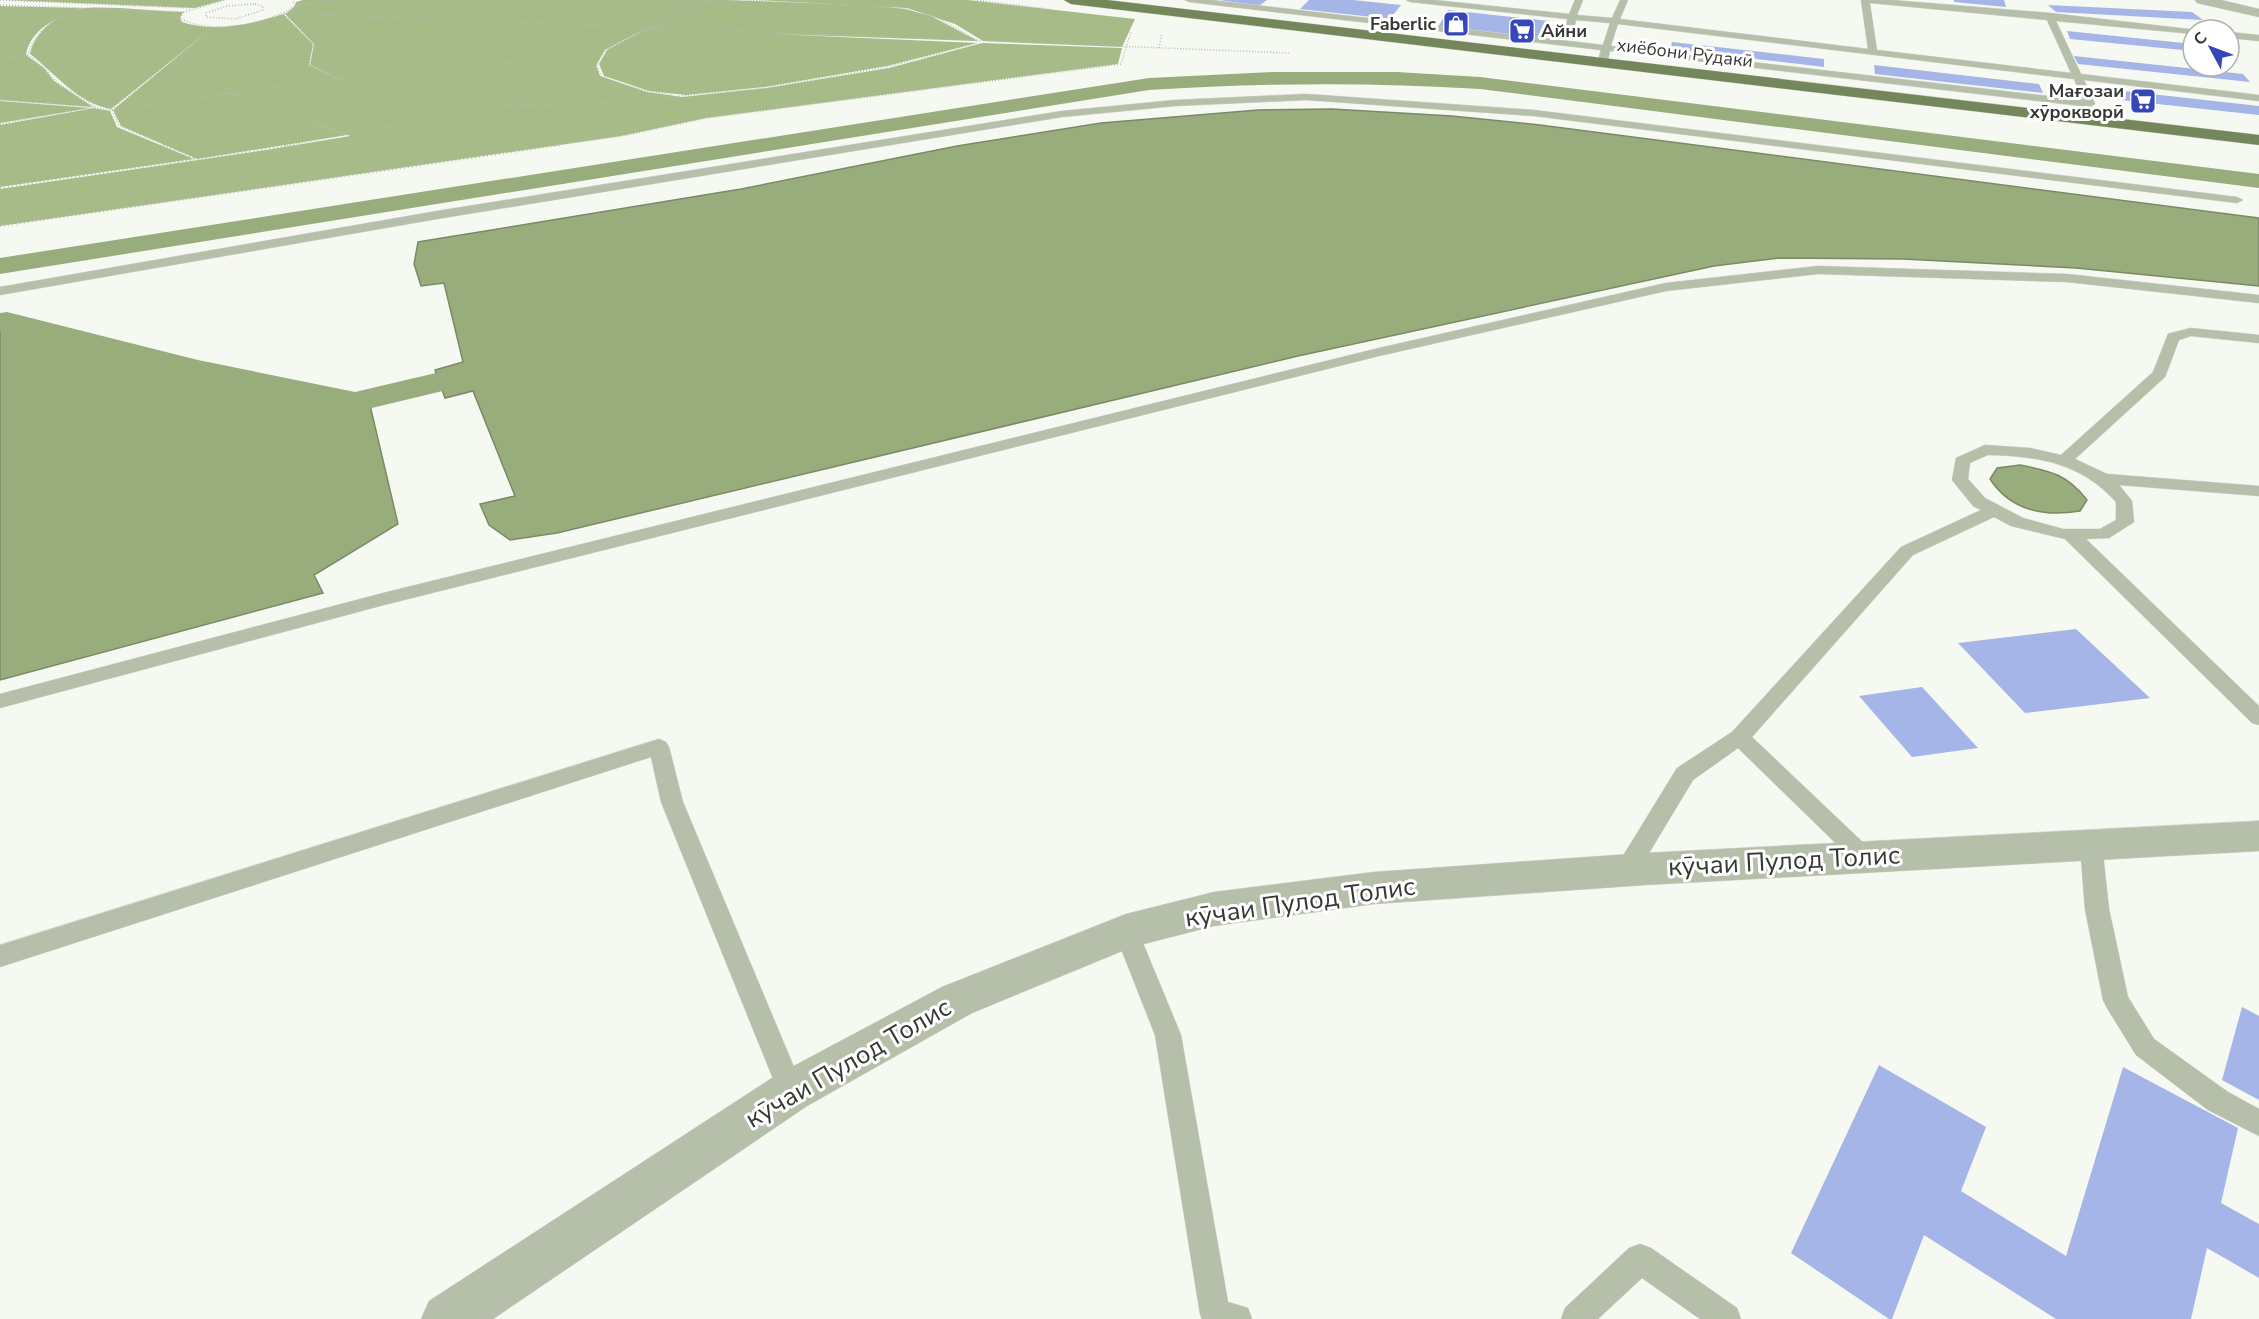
<svg xmlns="http://www.w3.org/2000/svg" width="2259" height="1319" font-family="'Nunito Sans',sans-serif">
	<rect width="100%" height="100%" fill="#f6f9f2"/>
	<g fill="#a6bb88">
		<path d="M5 0H224L195 8Z"/>
		<path d="M303 0H726L869 5 905 9 931 16 978 41 773 34 977 43 887 66 765 87 686 95 649 91 604 76 599 64 607 50 647 28 605 50 596 65 600 76 647 92 682 97 767 88 889 68 982 43 1122 48 1118 64 706 118 621 136 0 226V189L266 150 350 136 286 113 347 135 197 159 121 126 113 110 206 33 111 109C77 103 56 74 30 54 34 32 61 10 84 8 116 6 151 11 183 12L180 18 182 22C213 33 253 24 283 14L313 44 309 65 338 79 310 65 314 44 285 14 294 7 296 2Z"/>
		<path d="M756 0H968L1135 19 1122 47 983 41 955 24 907 8Z"/>
		<path d="M0 6 80 8C58 17 30 29 26 55L44 68 54 81 93 107 0 100Z"/>
		<path d="M0 101 90 108 0 123Z"/>
		<path d="M94 108 110 111 117 127 194 159 0 187V125Z"/>
	</g>
	<g fill="#98ad7b" stroke="#7b8a66" stroke-width="1.5">
		<path d="M1332 109 1452 116 1540 125 2259 218V286L2076 268 1903 259 1779 258 1714 266 1298 356 557 533 510 540 489 525 480 504 515 496 473 391 445 398 435 370 463 362 444 283 421 286 414 264 418 242 741 189 957 146 1101 123 1258 110Z"/>
		<path d="M0 326 353 408 370 405 398 524 314 575 323 593 0 680Z"/>
		<path d="M2020 465C2050 471 2067 474 2087 500L2080 511C2044 517 2011 511 1990 479L1997 468Z"/>
	</g>
	<g fill="none" stroke-linecap="round" stroke-linejoin="round">
		<g fill="#98ad7b" fill-rule="evenodd">
			<path d="M1273 72H1397L1480 77 2259 174V188L1480 89C1369 82 1260 83 1149 90L0 274V258L1149 78Z"/>
			<path d="M7 312 198 360 355 392 440 372 451 375 456 382 451 389 355 412 198 378 7 330 0 331V313Z"/>
		</g>
	</g>
	<g fill="#a6b5e7">
		<path d="M1219 0H1267L1259 6Z"/>
		<path d="M1309 0H1353L1401 5 1390 19 1300 9Z"/>
		<path d="M1954 0H2004L2006 7 1954 2Z"/>
		<path d="M2048 5 2192 12 2203 20 2056 12Z"/>
		<path d="M1448 10 1550 21 1543 38 1438 27Z"/>
		<path d="M2067 31 2193 44V51L2070 39Z"/>
		<path d="M1672 42 1824 59V67L1670 49Z"/>
		<path d="M2074 56 2243 74 2250 82 2078 64Z"/>
		<path d="M1874 65 2039 84 2043 93 1875 74Z"/>
		<path d="M2088 87 2259 106V115L2093 97Z"/>
		<path d="M2076 629 2150 698 2025 713 1958 643Z"/>
		<path d="M1922 687 1978 748 1912 757 1859 696Z"/>
		<path d="M2242 1007 2259 1016V1100L2222 1080Z"/>
		<path d="M1879 1065 1986 1127 1961 1191 2066 1256 2123 1067 2238 1128 2221 1203 2259 1224V1278L2207 1248 2191 1319H2056L1924 1235 1892 1319H1889L1791 1253Z"/>
	</g>
	<g fill="none" stroke-linecap="round" stroke-linejoin="round">
		<defs>
			<g id="service">
				<path d="M1185 0H1211L1603 45 1610 23 1576 20 1574 29 1570 32 1566 29 1567 19 1410 2 1406 0H1434L1569 14 1575 0H1583L1577 15 1612 18 1620 0H1628L1620 19 1868 49 1861 0H1892L2050 13 2197 30H2193V34L2056 21 2081 74 2259 95V101L2084 80 2095 104 2090 107 1610 51 1608 60 1603 63 1598 60 1601 50 1189 2ZM1870 3 2047 20 2071 73 1877 50ZM1618 24 2074 79 2083 100 1611 46Z"/>
				<path d="M2229 32 2259 35V41L2229 38Z"/>
				<path d="M1306 94 1534 110 2237 197 2243 200 2237 203 1534 116 1306 100 1175 106 1062 117 437 219 0 295V287L437 211 1062 111 1175 100Z"/>
				<path d="M1818 266 2067 274 2259 295V303L2067 282 1818 274 1666 291 1379 356 384 605 0 708V694L383 593 1379 348 1666 283Z"/>
				<path d="M2191 328 2259 335V343L2191 336 2179 340 2165 377 2075 459 2107 474 2259 486V496L2119 485 2132 501 2134 522 2109 538 2086 539 2259 706V725L2252 723 2065 539 2011 526 1994 517 1913 555 1752 737 1872 851 1875 857 1872 863 1864 866 1856 863 1738 748 1693 780 1634 878 1626 880 1618 878 1614 871 1618 864 1677 768 1732 732 1901 547 1981 510 1973 506 1952 480 1956 458 1985 445 2030 448 2061 455 2153 372 2168 334ZM1988 455C2038 456 2081 463 2116 502V520L2100 529H2063L2023 518 1985 498 1968 479 1970 463Z"/>
				<path d="M659 739 666 742 669 747 683 802 804 1091 800 1100 791 1104 782 1100 778 1091 661 802 651 757 0 967V945Z"/>
				<path d="M2091 836 2099 839 2102 845 2109 909 2128 997 2154 1039 2228 1092 2259 1109V1136L2208 1110 2136 1055 2107 1008 2103 1000 2085 909 2080 845 2083 839Z"/>
				<path d="M1126 921 1135 924 1138 931 1181 1035 1228 1302 1248 1308 1252 1319H1202L1200 1314 1155 1035 1114 931 1117 924Z"/>
				<path d="M1640 1244 1651 1248 1737 1308 1741 1319H1700L1642 1278 1598 1319H1561L1565 1308 1629 1248Z"/>
			</g>
			<g id="minor">
				<path d="M2195 0H2221L2259 9V17L2197 3Z"/>
				<path d="M2259 821V851L1645 885 1374 904 1214 926 1132 947 972 1013 807 1106 493 1319H421L429 1301 775 1076 942 987 1126 914 1214 892 1374 872 1645 853Z"/>
			</g>
			<path id="trunk" d="M1064 0H1107L2259 135V145L1071 4Z"/>
		</defs>
		<use href="#service" stroke="#d4d6d0" stroke-width="1"/>
		<use href="#minor" stroke="#d4d6d0" stroke-width="1"/>
		<use href="#trunk" stroke="#d4d6d0" stroke-width="1"/>
		<g stroke="#b8bab5" stroke-width="1.5" stroke-dasharray="1 2" stroke-linecap="butt">
			<path d="M0 0 191 8"/>
			<path d="M674 0H738"/>
			<path d="M747 0 905 8 932 15 979 41"/>
			<path d="M974 0 1049 9"/>
			<path d="M255 4 263 6V10L235 19 206 17V13L227 6Z"/>
			<path d="M0 5 184 12 225 0"/>
			<path d="M296 5 353 0"/>
			<path d="M80 9C56 18 35 29 28 55L45 68 55 81 94 106"/>
			<path d="M184 12 180 18C208 36 270 24 296 5L292 0"/>
			<path d="M284 13 1289 53"/>
			<path d="M284 14 313 44 309 65 337 78"/>
			<path d="M1159 48 1162 34"/>
			<path d="M0 59 28 55"/>
			<path d="M597 65 601 76C625 86 649 92 674 95"/>
			<path d="M230 93 348 135"/>
			<path d="M0 100 88 107"/>
			<path d="M508 103 597 65 605 50 708 1"/>
			<path d="M112 110 346 77 473 69 621 42"/>
			<path d="M112 110 213 27"/>
			<path d="M0 124 95 107 112 110 119 126 167 146"/>
			<path d="M284 146 505 105 596 104 766 88 887 67 977 43"/>
			<path d="M550 146 622 136 707 118 1121 64 1131 32"/>
		</g>
		<g stroke="#b8bab5" stroke-width="2" stroke-dasharray="1 3" stroke-linecap="butt">
			<path d="M163 145 196 159"/>
			<path d="M0 188 295 145"/>
			<path d="M0 226 561 145"/>
		</g>
		<use href="#service" fill="#b5bfa9" fill-rule="evenodd"/>
		<use href="#minor" fill="#b5bfa9" fill-rule="evenodd"/>
		<use href="#trunk" fill="#74865a" fill-rule="evenodd"/>
	</g>
	<defs>
		<symbol id="shop-square" viewBox="-11 -11 22 22"><rect x="-9" y="-9" width="18" height="18" rx="4" fill="#3746b9" stroke="#fff"/><path d="M-5-2.5h2.3a2.7 3.5 0 0 1 5.4 0H5L5.5 6h-11ZM-1.5-2.5h3a1.5 2.3 0 0 0-3 0Z" fill="#fff"/></symbol>
		<symbol id="supermarket-square" viewBox="-11 -11 22 22"><rect x="-9" y="-9" width="18" height="18" rx="4" fill="#3746b9" stroke="#fff"/><path d="M-6-5.5h2.5l.6 2H6L4.5 2H-2.5L-4.4-4H-6ZM-1.5 3.2a1.3 1.3 0 1 0 .1 0ZM3 3.2a1.3 1.3 0 1 0 .1 0Z" fill="#fff"/></symbol>
	</defs>
	<g fill-rule="evenodd">
		<use href="#shop-square" x="1441" y="9" width="30" height="30"/>
		<use href="#supermarket-square" x="1507" y="16" width="30" height="30"/>
		<use href="#supermarket-square" x="2128" y="86" width="30" height="30"/>
	</g>
	<g text-anchor="middle" dominant-baseline="central" stroke-width="6" stroke-linejoin="round" paint-order="stroke">
		<g font-size="18" font-weight="bold" fill="#373835" stroke="#fff" text-anchor="end">
			<text x="1436" y="24">Faberlic</text>
			<text x="1541" y="31" text-anchor="start">Айни</text>
			<text x="2124" y="91">Мағозаи<tspan x="2124" dy="21">хӯрокворӣ</tspan></text>
		</g>
		<g font-size="18" fill="#373835" stroke="#fff">
			<text transform="translate(1685 53) rotate(7)">хиёбони Рӯдакӣ</text>
		</g>
		<g font-size="26" fill="#373835" stroke="#fff">
			<text transform="translate(1784 861) rotate(-3)">кӯчаи Пулод Толис</text>
			<text transform="translate(1300 902) rotate(-8)">кӯчаи Пулод Толис</text>
			<text transform="translate(848 1063) rotate(-30)">кӯчаи Пулод Толис</text>
		</g>
	</g>
	<g transform="translate(2211 48) rotate(311)"><circle r="28" fill="#ffffff" stroke="#afafae" stroke-width="1.5"/>
	<path d="M0-4.5L10 22L0 15L-10 22Z" fill="#3746b9"/>
	<text y="-9" font-size="16" font-weight="bold" text-anchor="middle" fill="#373835">С</text>
	</g>
</svg>
